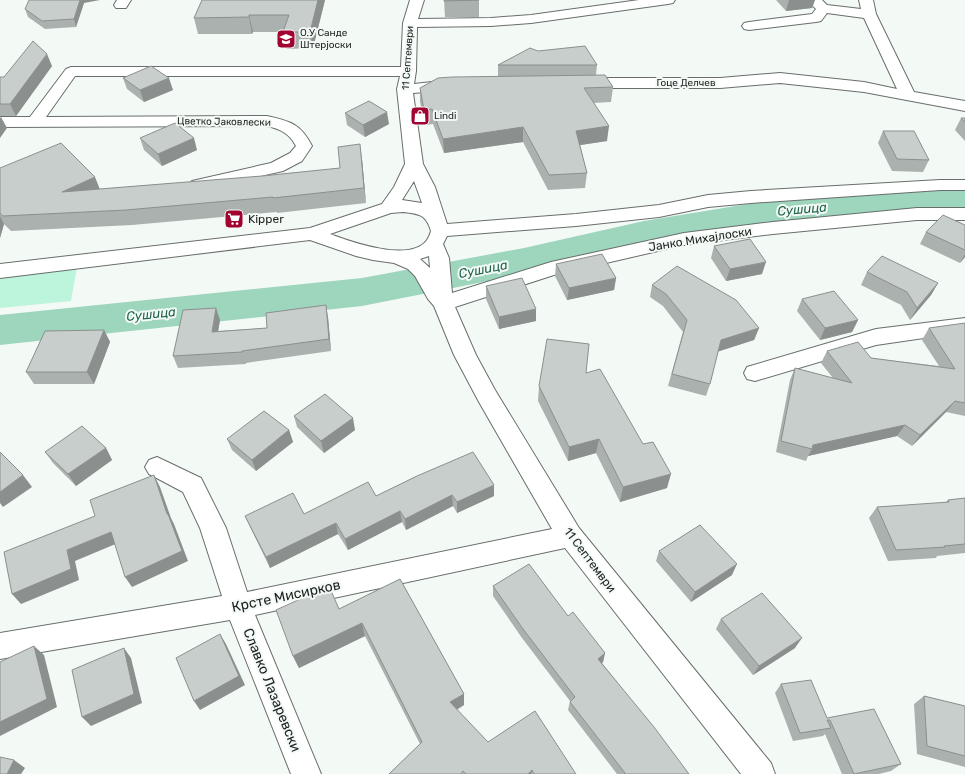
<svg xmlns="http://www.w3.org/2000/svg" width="965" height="774" font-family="Rubik,sans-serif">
	<rect width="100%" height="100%" fill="#f3faf6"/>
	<path fill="#bdf4dc" d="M77 267 71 301 0 308V276Z"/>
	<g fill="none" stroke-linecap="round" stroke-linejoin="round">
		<path fill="#9dd5bd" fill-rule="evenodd" d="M965 190V212L891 213 760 224 644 245 524 274 362 306 0 345V315L362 278 524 248 644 221 760 202 891 191Z"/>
		<defs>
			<g id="street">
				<path d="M117 0H131L126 8H116L114 5Z"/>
				<path d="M410 0H424L418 19 491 18 531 15 639 0H675L673 3 668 4 531 23 491 26 417 27 416 71 414 84 450 80 455 82 458 85 455 88 450 90 413 93 423 164 435 187 447 224 576 214 659 205 708 195 751 191 940 180H965V190H940L751 203 708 207 659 217 576 226 447 236 443 244 449 258 452 293 551 262 684 233 773 222 917 208H965V220H917L773 234 684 245 554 275 455 307 476 355 495 390 579 528 771 763 775 774H741L565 548 255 615 321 774H291L230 620 0 659V633L222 596 200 528 183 492 149 474 145 467 149 460 157 457 201 478 226 528 247 592 552 529 479 402 454 355 434 306 428 299 415 276 408 269 394 263 373 260 356 256 310 240 0 278V264L310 228 382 204 394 187 405 164 397 89 400 76H75L46 117 267 116C290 121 301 124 312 146L302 161 283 171 198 190 192 189 189 185 192 181 271 163 290 153 296 146C289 133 280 129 267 126L0 127V117H30L66 69 71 67H401L403 23ZM414 181 422 203 402 200ZM403 212C419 214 426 214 431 231 430 234 429 237 427 240 411 263 351 242 330 234L391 213ZM429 256 430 268 420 259Z"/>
				<path d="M807 0H822L827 5 861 9 859 0H873L876 14 914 92 965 101V111L864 92 780 83 720 88H580L575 86 572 83 575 80 580 78H720L780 73 864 82 897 89 864 18 827 13 821 21 816 22 749 30 744 29 742 26 744 23 749 22 812 14 816 9Z"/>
				<path d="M965 318V332L876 345 755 381 747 379 744 373 747 367 876 329Z"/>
			</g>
		</defs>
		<use href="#street" stroke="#686e6b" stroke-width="2"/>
		<use href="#street" fill="#fff" fill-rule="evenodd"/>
	</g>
	<g fill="#abb1af">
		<path d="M202 0H325L313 48 287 49 283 32H253L252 34H198L194 18Z"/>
		<path d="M444 0H479V17H445Z"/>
		<path d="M776 0H815L812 8 786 11Z"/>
		<path d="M84 3 76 27 45 29 28 17 25 9Z"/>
		<path d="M538 51 597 65 596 75 613 87 611 102 593 103 607 141 580 145 587 173 585 188 548 190 523 142 444 153 433 124 425 125 420 102V88L498 76V65Z"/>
		<path d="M52 66 16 116H0V77H4Z"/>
		<path d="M123 78 173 90 144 102 127 89Z"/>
		<path d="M345 113 389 124 365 137 347 125Z"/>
		<path d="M961 118H965V141L955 130Z"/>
		<path d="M883 131 929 160 923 172 892 171 878 143Z"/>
		<path d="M140 138 197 150 162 166 144 150Z"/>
		<path d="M362 159 366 203 277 213V212L132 225 11 231 4 224 0 238V168L100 189 262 176 340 168Z"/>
		<path d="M965 225V257L960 263 920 244 926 232Z"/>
		<path d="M714 246 762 274 726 281 711 258Z"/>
		<path d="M556 264 616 278 614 290 567 300 555 276Z"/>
		<path d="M867 272 938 283 931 295 910 320 901 305 861 285Z"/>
		<path d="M652 285 759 328 754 340 718 351 710 384 706 396 668 386 683 332 663 306 650 297Z"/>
		<path d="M486 286 536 309V321L499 329 486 299Z"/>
		<path d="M802 299 858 320 852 332 820 340 797 311Z"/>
		<path d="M328 317 331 351 246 363V364L178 368 173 356 220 320 218 331 267 328Z"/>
		<path d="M965 323V416L946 412 912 446 897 436 808 456 806 461 776 452 790 380 795 368 833 378 821 363 827 351 871 358 939 366 922 340 929 328Z"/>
		<path d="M104 330 110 342 94 384H34L26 372Z"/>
		<path d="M586 373 667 488 620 502 596 453 568 461 538 401 539 386Z"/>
		<path d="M294 416 355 430 324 453 297 427Z"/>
		<path d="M289 430 293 442 256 471 232 450 227 439Z"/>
		<path d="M106 448 112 460 76 486 53 463 45 452Z"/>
		<path d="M417 476 494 496 457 513 453 506 406 530 402 522 348 550 338 534 270 568 250 527 245 516 304 514 376 496Z"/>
		<path d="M965 498V553L937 556 936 558 888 561 869 518 877 507 945 503 948 500Z"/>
		<path d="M659 551 732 575 691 602 656 561Z"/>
		<path d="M400 579 464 694V705L457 710 488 742 576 774H389L420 744 365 636 299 668 293 656 339 609Z"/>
		<path d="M493 586 568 616 605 653 603 662 602 663 689 774H617L568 710 570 701 522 638 493 596Z"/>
		<path d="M721 619 795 648 753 675 716 629Z"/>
		<path d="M781 684 827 718 901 764 891 771 879 774H842L825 734 823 736 793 741 775 693Z"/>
		<path d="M924 696 965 706V767L917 754 914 704Z"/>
	</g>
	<g fill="#8b908e">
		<path d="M80 0H100L84 3 76 27 74 19Z"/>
		<path d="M318 0H325L313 48 310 32Z"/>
		<path d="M789 0H815L812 8 786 11Z"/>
		<path d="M249 15 253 32 252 34 249 17Z"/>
		<path d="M47 54 52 66 16 116 10 104Z"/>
		<path d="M169 78 173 90 144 102 140 90Z"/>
		<path d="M387 112 389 124 365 137 363 125Z"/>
		<path d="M1 117 7 128 0 138V118Z"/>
		<path d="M609 126 607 141 574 146 576 131Z"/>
		<path d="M523 127V142L444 153 443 139Z"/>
		<path d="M194 138 197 150 162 166 158 154Z"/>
		<path d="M360 144 362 159 366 203 364 188Z"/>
		<path d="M95 177 101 192H62Z"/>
		<path d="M0 216 4 224 0 238Z"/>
		<path d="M965 254V257L960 263Z"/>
		<path d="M766 262 762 274 726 281 730 269Z"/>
		<path d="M616 278 614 290 567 300 569 288Z"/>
		<path d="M938 283 931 295 910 320 917 308Z"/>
		<path d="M326 305 328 317 331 351 329 339Z"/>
		<path d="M216 308 220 320 216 344 212 332Z"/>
		<path d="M536 309V321L499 329V317Z"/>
		<path d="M858 320 852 332 820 340 825 328Z"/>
		<path d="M759 328 754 340 717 352 721 340Z"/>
		<path d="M104 330 110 342 94 384 87 372Z"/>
		<path d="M955 401 946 412 912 446 920 435Z"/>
		<path d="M353 418 355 430 324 453 321 441Z"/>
		<path d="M905 425 897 436 808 456 812 449 813 445Z"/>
		<path d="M289 430 293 442 256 471 252 460Z"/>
		<path d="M599 439 596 453 568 461 569 447Z"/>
		<path d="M106 448 112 460 76 486 68 474Z"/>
		<path d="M671 474 667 488 620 502 623 487Z"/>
		<path d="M23 475 32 487 3 507 0 503V492Z"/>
		<path d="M154 475 160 487 171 518 174 524 188 561 132 587 125 577 167 514Z"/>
		<path d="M494 485V496L457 513V502Z"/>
		<path d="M452 495 453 506 406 530 405 519Z"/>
		<path d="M400 511 402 522 348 550 345 539Z"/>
		<path d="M336 523 338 534 270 568 266 557Z"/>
		<path d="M111 532 118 543 75 561 79 580 21 604 12 594 67 550Z"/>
		<path d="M737 564 732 575 691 602 695 592Z"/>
		<path d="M362 623 365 636 299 668 293 656Z"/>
		<path d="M220 634 226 644 245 685 200 710 194 701Z"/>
		<path d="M802 638 795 648 753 675 759 666Z"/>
		<path d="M34 646 44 655 57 707 0 736V722Z"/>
		<path d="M124 648 131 658 142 703 91 726 82 717Z"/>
		<path d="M605 653 603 662 595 668 598 659Z"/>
		<path d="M464 694V705L450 713V702Z"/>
		<path d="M14 760 25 768 21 774H7Z"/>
		<path d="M532 770 531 774H528Z"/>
	</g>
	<g fill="#c7cecb" stroke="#8b908e">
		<path d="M29 0H80L74 19 42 21 25 9Z"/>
		<path d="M202 0H318L310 32H283L289 15H249V17L194 18Z"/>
		<path d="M444 0H479L444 1Z"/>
		<path d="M33 41 47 54 10 104H0V77H4Z"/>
		<path d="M585 46 597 65H498L530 48 538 51Z"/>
		<path d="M151 66 169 78 140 90 123 78Z"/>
		<path d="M605 75 613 87 584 88 609 126 576 131 587 173 549 175 523 127 443 139 432 109 424 110 420 88 438 78 452 77Z"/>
		<path d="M369 101 387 112 363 125 345 113Z"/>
		<path d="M961 118H965V122Z"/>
		<path d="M175 123 194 138 158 154 140 138Z"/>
		<path d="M883 131H914L929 160 897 159Z"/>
		<path d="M61 143 95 177 62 192 262 176 340 168 338 147 360 144 364 188 273 198V197L126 210 3 216 0 213V168Z"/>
		<path d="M943 215 965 225V250L926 232Z"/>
		<path d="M750 239 766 262 730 269 714 246Z"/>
		<path d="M602 254 616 278 569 288 556 264Z"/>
		<path d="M882 256 938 283 917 308 907 292 867 272Z"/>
		<path d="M677 266 736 300 759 328 721 340 710 384 672 374 687 320 666 294 652 285Z"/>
		<path d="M522 278 536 309 499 317 486 286Z"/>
		<path d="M834 291 858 320 825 328 802 299Z"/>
		<path d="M326 305 329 339 242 351V352L173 356 183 310 216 308 212 332 267 328 266 313Z"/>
		<path d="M965 323V403L955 401 920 435 905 425 813 445 812 449 781 441 795 368 852 383 827 351 858 342 871 358 955 369 929 328Z"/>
		<path d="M104 330 87 372H26L45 331Z"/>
		<path d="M547 339 589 344 586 373 600 369 643 444 653 442 671 474 623 487 599 439 569 447 539 386Z"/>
		<path d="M325 394 353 418 321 441 294 416Z"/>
		<path d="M264 411 289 430 252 460 227 439Z"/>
		<path d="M82 426 106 448 68 474 45 452Z"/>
		<path d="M0 452 23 475 0 492Z"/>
		<path d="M473 452 494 485 457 502 452 495 405 519 400 511 345 539 336 523 266 557 245 516 293 493 304 514 368 482 376 496 417 476Z"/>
		<path d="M154 475 167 514H168L182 551 125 577 111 532 67 550 71 569 12 594 4 552 95 516 90 500Z"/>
		<path d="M965 498V544L944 546 945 547 896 550 877 507 949 502 948 500Z"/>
		<path d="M700 525 737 564 695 592 659 551Z"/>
		<path d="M529 564 568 616 573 612 605 653 598 659 654 727 689 774H624L625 773 570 702 575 697 523 629 493 586Z"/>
		<path d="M400 579 464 694 450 702 488 742 535 711 576 774H534L532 770 528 774H466L463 771 461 774H389L422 742 362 623 293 656 276 610 329 586 339 609Z"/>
		<path d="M762 593 802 638 759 666 721 619Z"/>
		<path d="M220 634 239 676 194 701 176 658Z"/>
		<path d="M34 646 47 699 0 722V662Z"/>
		<path d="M124 648 134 694 82 717 72 670Z"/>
		<path d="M811 680 827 718 874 709 901 764 854 774 830 720H827L831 728 800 733 781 684Z"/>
		<path d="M924 696 965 706V756L927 746Z"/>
		<path d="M0 757 14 760 7 774H0Z"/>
	</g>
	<defs>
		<symbol id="school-square" viewBox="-11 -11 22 22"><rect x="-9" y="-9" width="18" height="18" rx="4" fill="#a20230" stroke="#f3faf6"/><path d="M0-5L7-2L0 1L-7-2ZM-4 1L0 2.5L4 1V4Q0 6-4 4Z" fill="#fff"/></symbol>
		<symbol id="shop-square" viewBox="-11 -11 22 22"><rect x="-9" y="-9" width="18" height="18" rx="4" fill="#a20230" stroke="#f3faf6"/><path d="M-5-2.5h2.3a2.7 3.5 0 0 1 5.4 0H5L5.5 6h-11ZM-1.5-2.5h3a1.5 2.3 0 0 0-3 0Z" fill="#fff"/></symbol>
		<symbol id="supermarket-square" viewBox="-11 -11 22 22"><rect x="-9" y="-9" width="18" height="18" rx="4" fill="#a20230" stroke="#f3faf6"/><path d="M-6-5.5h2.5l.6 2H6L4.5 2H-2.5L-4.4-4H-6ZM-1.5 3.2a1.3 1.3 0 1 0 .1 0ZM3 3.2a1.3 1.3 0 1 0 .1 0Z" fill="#fff"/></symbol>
	</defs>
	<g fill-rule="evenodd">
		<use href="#school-square" x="275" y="28" width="22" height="22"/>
		<use href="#shop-square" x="409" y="105" width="22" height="22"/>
		<use href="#supermarket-square" x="223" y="208" width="22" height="22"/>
	</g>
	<g text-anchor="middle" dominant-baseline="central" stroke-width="4" stroke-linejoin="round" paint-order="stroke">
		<g font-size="10" fill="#1f2120" stroke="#f3faf6" text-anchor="start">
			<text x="300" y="33">О.У Санде<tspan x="300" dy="12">Штерјоски</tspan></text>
			<text x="434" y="116">Lindi</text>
		</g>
		<g font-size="10" fill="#1f2120" stroke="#f3faf6">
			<text transform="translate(408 58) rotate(-86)">11 Септември</text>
			<text x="686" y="83">Гоце Делчев</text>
			<text transform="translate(224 122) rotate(1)">Цветко Јаковлески</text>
		</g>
		<g font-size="12" fill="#1f2120" stroke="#f3faf6" text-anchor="start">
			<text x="248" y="219">Kipper</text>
		</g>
		<g font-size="12" fill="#1f2120" stroke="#f3faf6">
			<text transform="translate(700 239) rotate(-9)">Јанко Михајлоски</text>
			<text transform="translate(590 560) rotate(53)">11 Септември</text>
		</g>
		<g font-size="13" font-style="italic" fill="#1e624b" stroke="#f3faf6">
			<text transform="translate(802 209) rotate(-5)">Сушица</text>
			<text transform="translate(483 269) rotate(-11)">Сушица</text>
			<text transform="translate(151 314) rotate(-6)">Сушица</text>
		</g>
		<g font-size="14" fill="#1f2120" stroke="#f3faf6">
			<text transform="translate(286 596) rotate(-12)">Крсте Мисирков</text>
			<text transform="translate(272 690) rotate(68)">Славко Лазаревски</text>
		</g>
	</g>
</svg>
